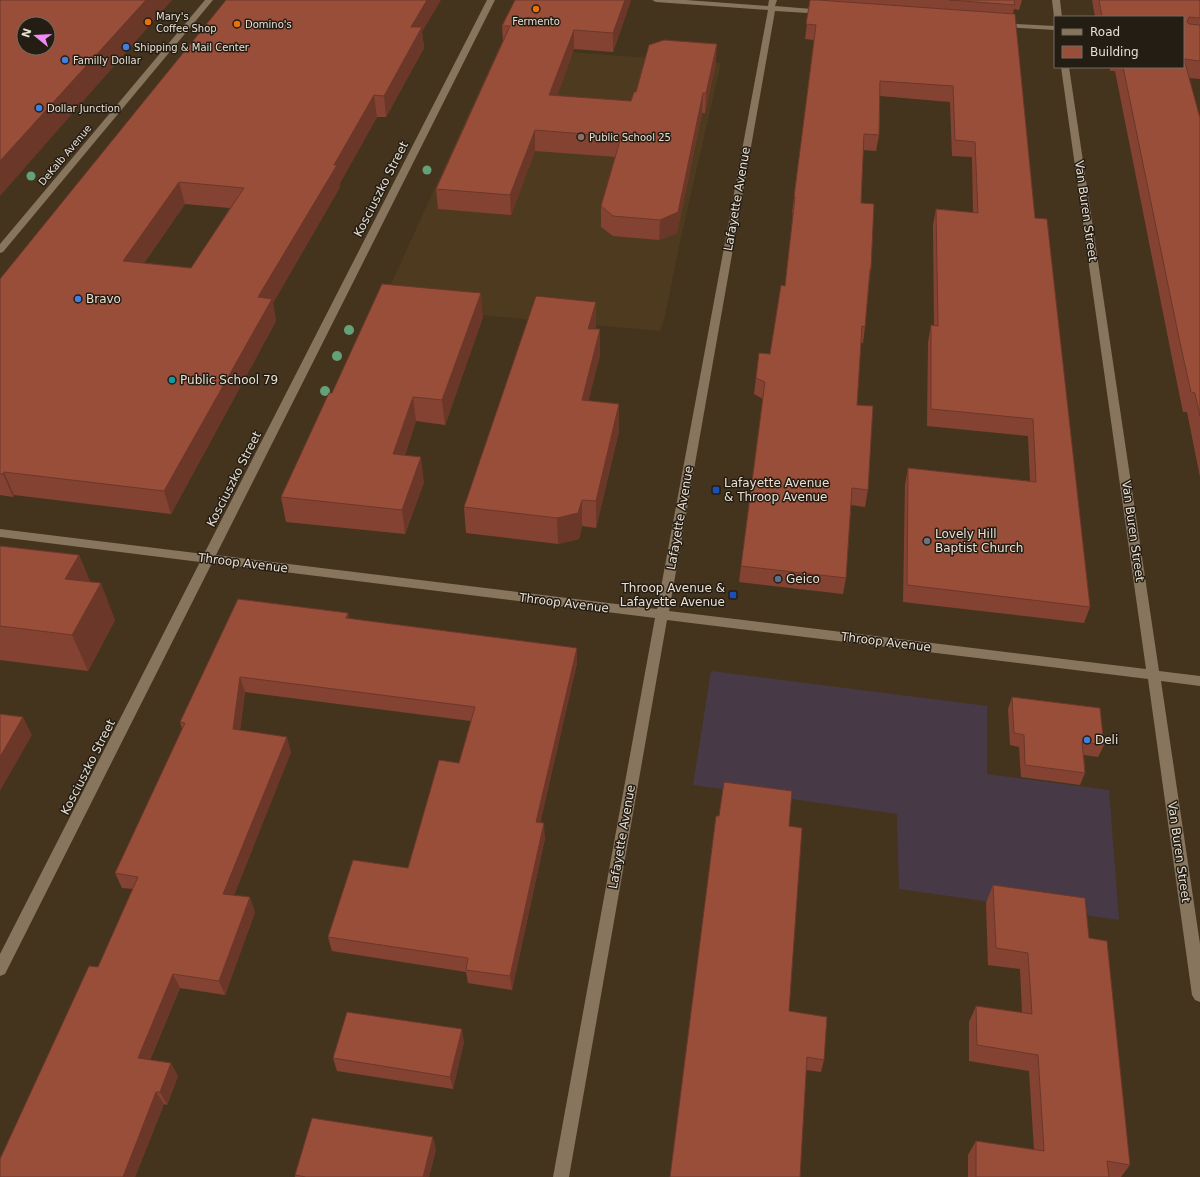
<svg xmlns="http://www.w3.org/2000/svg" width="1200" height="1177" font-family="'DejaVu Sans',sans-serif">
	<rect width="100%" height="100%" fill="#44341e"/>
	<path fill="#483947" d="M711 671 987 706V774L1109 790 1119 920 899 889 897 814 693 785Z"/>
	<path fill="#4e3a1e" d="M499 47 721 63 679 246 665 316 660 331 381 306Z"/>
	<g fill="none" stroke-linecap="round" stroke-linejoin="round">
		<g fill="#87755d" fill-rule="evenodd">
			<path d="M205 0H213L3 252 0 253V244Z"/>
			<path d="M487 0H495L216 555 657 609 768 10 656 2 652 0H686L768 6 769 0H777L775 6 824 10 828 12 824 14 775 11 669 611 1146 669 1061 67H1069L1159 671 1200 676V686L1161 681 1200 944V1002L1195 1000 1192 995 1148 679 667 620 569 1177H553L655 618 212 563 5 974 0 976V954L200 562 0 537V529L204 554Z"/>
			<path d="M1052 0H1060L1062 17H1054Z"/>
			<path d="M997 23 1055 26V30L1000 27 996 25Z"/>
		</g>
	</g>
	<g fill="#64a078">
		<circle cx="427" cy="170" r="4.5"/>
		<circle cx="31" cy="176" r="4.5"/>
		<circle cx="349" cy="330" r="5"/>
		<circle cx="337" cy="356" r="5"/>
		<circle cx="325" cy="391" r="5"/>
	</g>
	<g fill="#844332" fill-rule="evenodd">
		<path d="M631 0 613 52 574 49 557 96 631 101 636 92 716 63 705 113H702L677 233 659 240 613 236 601 227V206L616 157 535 151 511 215 438 209 436 189 503 42 502 26Z"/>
		<path d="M810 0H1022L1019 10 1014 9 1013 14 1035 218 1090 607 1084 623 903 602 905 485 908 468 1030 481 1028 436 927 426 928 342 931 325 934 326 933 225 936 209 973 213 972 157 952 156 950 102 880 96 879 135 876 151 863 150 861 203 871 269 869 284 865 327 863 343H861L857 405 868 490 865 507 851 505 846 578 843 594 739 582 763 399 754 394 759 353 770 354 785 286 793 213H792L794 197 814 40 805 39Z"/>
		<path d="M1092 0H1200V79L1189 78 1200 118V477L1187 412H1183L1172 358 1115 71H1110V67H1183V17H1095Z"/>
		<path d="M422 32 424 48 386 117H377L340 183V187L273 303 276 321 171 514 14 495 13 497 0 495V279ZM185 204 230 208 191 268 144 263Z"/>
		<path d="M596 302 595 329 600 355 588 401 619 431 596 528 582 526 579 539 558 544 466 533 464 507Z"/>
		<path d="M483 317 445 425 416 421 405 455 424 482 405 534 286 522 281 497 332 393Z"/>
		<path d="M0 546 79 555 90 582 115 620 88 671 0 660Z"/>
		<path d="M238 599 348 613 349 618 577 663 540 823 545 838 512 990 468 983 466 972 332 951 328 937 408 868 459 763 471 721 245 692 240 730 291 752 234 895 255 912 225 995 180 988 150 1060 178 1076 167 1105 164 1104 135 1177 98 967 133 889 122 888 115 873 182 729 180 722Z"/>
		<path d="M1012 697 1104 745 1098 757 1084 755 1085 773 1080 785 1021 777 1019 747 1010 745 1008 709Z"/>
		<path d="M789 826V1011L824 1060 821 1072 806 1070 670 1177Z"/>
		<path d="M993 885 1089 938 1130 1165 1121 1177H968V1155L976 1141 1034 1150 1029 1071 969 1061V1022L976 1006 1022 1013 1020 969 988 965 986 903Z"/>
		<path d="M464 1042 453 1089 337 1071 333 1058Z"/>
		<path d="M436 1149 429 1177H295V1175Z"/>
	</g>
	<g fill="#6b3729">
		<path d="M146 0H172L0 196V161Z"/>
		<path d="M427 0H441L422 32 424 48 386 117 384 96 411 27Z"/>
		<path d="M625 0H631L613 52V33Z"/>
		<path d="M574 30V49L550 115 549 95Z"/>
		<path d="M717 44 716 63 705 113 706 93Z"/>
		<path d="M703 93 702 113 677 233 659 240 660 220Z"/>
		<path d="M374 95 377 117 340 183V187L273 303 276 321 171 514 164 491 258 297Z"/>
		<path d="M535 130V151L511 215 510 195Z"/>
		<path d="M179 182 185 204 129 284 123 261Z"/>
		<path d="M481 293 483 317 445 425 442 400Z"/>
		<path d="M596 302V327L589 355 588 329Z"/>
		<path d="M600 329V355L582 427V400Z"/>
		<path d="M413 397 416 421 397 478 393 454Z"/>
		<path d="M619 404V431L596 528V501Z"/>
		<path d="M421 457 424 482 405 534 402 510Z"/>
		<path d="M4 472 14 495 13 497 3 474Z"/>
		<path d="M582 500V526L579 539 558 544 557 518Z"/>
		<path d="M79 555 94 591 65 579Z"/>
		<path d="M101 583 115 620 88 671 72 635Z"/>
		<path d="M348 613 352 629 346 618Z"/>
		<path d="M577 648V663L537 837 536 822Z"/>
		<path d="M240 677 245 692 238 744 233 729Z"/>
		<path d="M23 717 32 735 0 791V757Z"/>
		<path d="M287 737 291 752 229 908 223 894Z"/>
		<path d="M544 823 545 838 512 990 510 976Z"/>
		<path d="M250 897 255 912 225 995 219 981Z"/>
		<path d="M173 974 180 988 145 1071 138 1058Z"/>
		<path d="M462 1029 464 1042 453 1089 450 1077Z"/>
		<path d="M171 1063 178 1076 167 1105 160 1092Z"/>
		<path d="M156 1092 164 1104 135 1177H123Z"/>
		<path d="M433 1137 436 1149 429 1177H423Z"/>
	</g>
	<g fill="#994e3a" stroke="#6b3729" fill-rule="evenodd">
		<path d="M0 0H146L0 161ZM24 24H48V48H24Z"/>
		<path d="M226 0H427L411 27H422L384 96 374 95 334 165H337L258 297 272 299 164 491 4 472 3 474H0V279ZM179 182 244 188 191 268 123 261Z"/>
		<path d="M515 0H625L613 33 574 30 549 95 631 101 634 92H636L649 45 664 40 717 44 706 93H703L678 212 660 220 613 216 601 206 621 137 535 130 510 195 436 189 510 26H502Z"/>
		<path d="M810 0H818L1015 14 1035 218 1047 219 1090 607 907 585 908 468 1036 482 1033 419 931 409V325L938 326 936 209 978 213 975 142 955 140 953 86 880 81 879 135 864 134 861 203 874 204 871 269H870L865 327 862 326 857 405 873 406 868 490 852 488 846 578 741 566 765 382 756 378 759 353 770 354 781 285 785 286 795 197H794L816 25 806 24Z"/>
		<path d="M949 0H1014L1015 5Z"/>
		<path d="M1099 0H1200V18L1189 17 1187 22 1189 24 1200 25V61L1184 59 1200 118V416L1195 393 1191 392 1179 338 1123 67H1183V17H1102Z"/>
		<path d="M382 284 481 293 442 400 413 397 393 454 421 457 402 510 281 497 329 393H332Z"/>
		<path d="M536 296 596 302 588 329H600L582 400 619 404 596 501 582 500 578 513 557 518 464 507Z"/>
		<path d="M0 546 79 555 65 579 101 583 72 635 0 626Z"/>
		<path d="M238 599 348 613 346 618 577 648 536 822 544 823 510 976 466 970 468 958 328 937 353 860 408 868 439 760 459 763 475 707 240 677 233 729 287 737 223 894 250 897 219 981 173 974 138 1058 171 1063 160 1092H156L123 1177H0V1159L89 966 98 967 138 877 115 873 185 723 180 722Z"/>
		<path d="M1012 697 1100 708 1104 745 1082 742 1085 773 1025 765 1024 735 1014 733Z"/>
		<path d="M0 714 23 717 0 757Z"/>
		<path d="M724 782 792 791 789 826 802 828 789 1011 827 1017 824 1060 807 1057 800 1177H670L716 816H719Z"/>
		<path d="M993 885 1085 898 1089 938 1107 941 1130 1165 1107 1161 1109 1177H976V1141L1044 1151 1038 1055 977 1045 976 1006 1032 1014 1028 953 996 948Z"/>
		<path d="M347 1012 462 1029 450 1077 333 1058Z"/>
		<path d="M312 1118 433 1137 423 1177H306L295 1175Z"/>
	</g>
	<g fill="#e8710a" stroke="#241d14" stroke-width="1.5">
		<circle cx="536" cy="9" r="4"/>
		<circle cx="148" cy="22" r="4"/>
		<circle cx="237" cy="24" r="4"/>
	</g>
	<g fill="#3f7fe0" stroke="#241d14" stroke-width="1.5">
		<circle cx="126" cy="47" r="4"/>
		<circle cx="65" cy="60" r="4"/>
		<circle cx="39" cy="108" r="4"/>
		<circle cx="78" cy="299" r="4"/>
		<circle cx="1087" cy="740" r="4"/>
	</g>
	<circle fill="#8d6e63" stroke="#241d14" stroke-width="1.5" cx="581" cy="137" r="4"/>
	<circle fill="#0f9aa8" stroke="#241d14" stroke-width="1.5" cx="172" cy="380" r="4"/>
	<g fill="#1a4fb4" stroke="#241d14" stroke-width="1.5">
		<rect x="712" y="486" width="8" height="8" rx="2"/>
		<rect x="729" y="591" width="8" height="8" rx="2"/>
	</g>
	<circle fill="#6b7280" stroke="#241d14" stroke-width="1.5" cx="927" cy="541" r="4"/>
	<circle fill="#5c6f8a" stroke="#241d14" stroke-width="1.5" cx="778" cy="579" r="4"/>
	<g text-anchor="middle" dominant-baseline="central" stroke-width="3" stroke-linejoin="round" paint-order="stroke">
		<g font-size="10" fill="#e9dfd2" stroke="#241d14" text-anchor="start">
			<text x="156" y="16">Mary's<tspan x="156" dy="12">Coffee Shop</tspan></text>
			<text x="536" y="21" text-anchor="middle">Fermento</text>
			<text x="245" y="24">Domino's</text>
			<text x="134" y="47">Shipping &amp; Mail Center</text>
			<text x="73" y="60">Familly Dollar</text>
			<text x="47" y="108">Dollar Junction</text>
			<text x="589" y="137">Public School 25</text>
		</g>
		<g font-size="10" fill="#e9dfd2" stroke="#241d14">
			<text transform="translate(65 155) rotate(-50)">DeKalb Avenue</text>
		</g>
		<g font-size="12" fill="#e9dfd2" stroke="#241d14">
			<text transform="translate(381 189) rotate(-63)">Kosciuszko Street</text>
			<text transform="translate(737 199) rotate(-80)">Lafayette Avenue</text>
			<text transform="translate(1086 211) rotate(82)">Van Buren Street</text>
			<text transform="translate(234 479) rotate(-63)">Kosciuszko Street</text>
			<text transform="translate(680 518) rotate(-80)">Lafayette Avenue</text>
			<text transform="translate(1133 531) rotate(82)">Van Buren Street</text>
			<text transform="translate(243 563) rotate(7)">Throop Avenue</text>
			<text transform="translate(564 603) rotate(7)">Throop Avenue</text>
			<text transform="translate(886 642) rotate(7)">Throop Avenue</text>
			<text transform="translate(88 767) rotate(-63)">Kosciuszko Street</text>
			<text transform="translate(622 837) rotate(-80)">Lafayette Avenue</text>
			<text transform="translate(1179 852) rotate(82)">Van Buren Street</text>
		</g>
		<g font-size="12" fill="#e9dfd2" stroke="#241d14" text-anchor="start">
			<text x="86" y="299">Bravo</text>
			<text x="180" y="380">Public School 79</text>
			<text x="724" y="483">Lafayette Avenue<tspan x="724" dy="14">&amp; Throop Avenue</tspan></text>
			<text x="935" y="534">Lovely Hill<tspan x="935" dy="14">Baptist Church</tspan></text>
			<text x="786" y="579">Geico</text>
			<text x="725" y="588" text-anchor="end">Throop Avenue &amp;<tspan x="725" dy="14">Lafayette Avenue</tspan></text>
			<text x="1095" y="740">Deli</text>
		</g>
	</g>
	<rect x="1054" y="16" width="130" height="52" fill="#241d14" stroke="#736b60"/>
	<rect x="1062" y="29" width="20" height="6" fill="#87755d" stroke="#736b60"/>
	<text x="1090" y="36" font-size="12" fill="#e9dfd2">Road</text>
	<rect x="1062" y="46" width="20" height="12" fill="#994e3a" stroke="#736b60"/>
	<text x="1090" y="56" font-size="12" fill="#e9dfd2">Building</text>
	<g transform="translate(36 36) rotate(288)"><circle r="19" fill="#241d14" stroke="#736b60"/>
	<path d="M0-3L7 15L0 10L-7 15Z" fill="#ef8bf6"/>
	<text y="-6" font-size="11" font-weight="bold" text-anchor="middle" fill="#e9dfd2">N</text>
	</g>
</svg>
